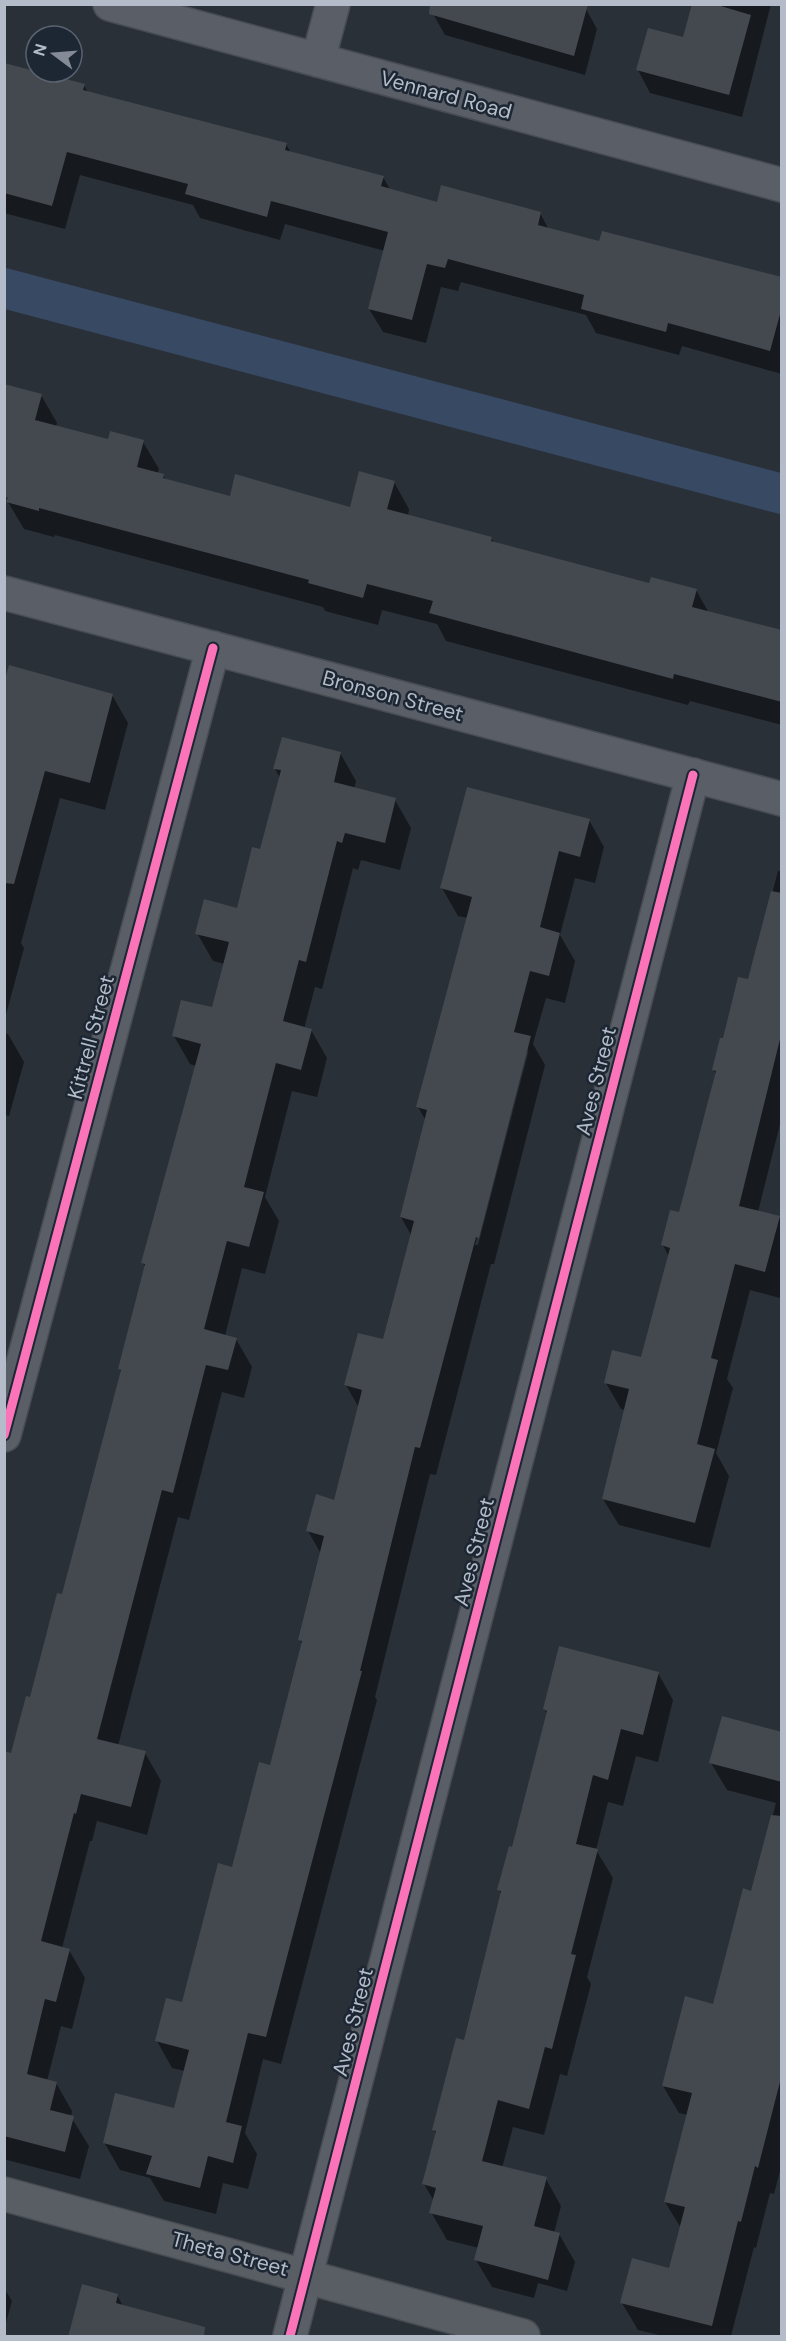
<svg xmlns="http://www.w3.org/2000/svg" width="786" height="2341" font-family="'DM Sans',sans-serif">
	<rect width="100%" height="100%" fill="#2a3038"/>
	<g fill="#0007" fill-rule="evenodd">
		<path d="M693 4H771L742 117 650 93 638 70 684 39Z"/>
		<path d="M586 9 597 29 585 75 445 35 433 14Z"/>
		<path d="M4 70 84 85 88 93 286 144 291 153 383 177 391 191 438 204 540 213 549 230 600 243 782 278V374L682 346 679 355 596 333 586 315 461 282 458 291 441 287 426 343 383 332 369 309 385 251 285 224 280 240 200 218 193 205 80 175 65 229 4 213Z"/>
		<path d="M41 395 57 423 56 427 109 441 143 442 159 469 157 474 163 476 166 480 231 497 351 509 394 482 409 509 408 516 491 538 495 544 650 585 696 590 709 613 782 632V725L690 701 688 705 446 641 437 624 382 610 378 625 325 611 323 607 55 535 54 537 24 529 8 502Z"/>
		<path d="M4 686 112 695 128 723 105 810 60 798 21 943 24 948 4 1022Z"/>
		<path d="M340 753 356 781 354 789 395 800 411 828 400 870 361 860 358 870 353 868 322 989 315 987 304 1029 311 1030 327 1058 317 1097 292 1091 265 1197 279 1221 265 1274 242 1268 225 1336 236 1339 252 1367 244 1398 222 1392 189 1520 178 1517 118 1746 145 1753 161 1781 147 1835 97 1821 92 1841H90L62 1948 69 1950 85 1978 72 2029 61 2026 47 2081 56 2083 72 2111 71 2117 89 2146 80 2179 7 2160 4 2157V1753L12 1755 31 1699 63 1596 122 1373 119 1369 145 1267 143 1263 196 1066 190 1064 174 1036 213 1009 225 964 213 961 197 933 238 909 261 850 280 778 275 769Z"/>
		<path d="M589 820 604 847 595 883 575 878 560 935 575 961 565 1003 546 998 533 1044 545 1065 494 1264H491L436 1475 430 1474 375 1697 377 1700 281 2064 263 2059 245 2133 257 2154 248 2189 223 2183 216 2214 164 2201 150 2178 120 2170 104 2142 175 2110 185 2071 172 2068 157 2041 183 2004 271 1766 302 1644 300 1640 321 1554 308 1531 335 1501 359 1408 346 1385 384 1341 411 1235 401 1217 426 1121 418 1107 468 918 458 916 442 888ZM527 1045 528 1053 478 1245H475Z"/>
		<path d="M778 871 782 872V1116L758 1212 779 1217 782 1223V1292L780 1298 750 1290 727 1379 733 1388 716 1453 729 1476 710 1548 619 1525 603 1499 626 1410 621 1409 606 1383 642 1359 669 1257 663 1245 680 1214 716 1074 713 1069 749 981Z"/>
		<path d="M4 1033 8 1034 24 1062 9 1116 4 1115Z"/>
		<path d="M658 1673 673 1700 658 1762 636 1756 623 1806 608 1802 596 1850 613 1878 587 1977 591 1984 567 2076 560 2074 544 2135 513 2127 502 2168 546 2179 561 2206 554 2233 559 2234 575 2262 567 2291 538 2283 534 2298 492 2287 476 2260 479 2248 447 2240 431 2212 434 2201 424 2184 436 2134 434 2129 465 2042 501 1895 499 1890 513 1849 548 1715 544 1709Z"/>
		<path d="M782 1734V2163L774 2194 770 2193 756 2248 754 2247 731 2336H663L638 2330 622 2303 670 2269 681 2228 665 2202 688 2115 679 2113 663 2086 714 2006 753 1893 776 1803 727 1790 711 1763Z"/>
		<path d="M4 2288 12 2301 4 2330Z"/>
		<path d="M117 2295 123 2306 69 2336Z"/>
	</g>
	<g fill="none" stroke-linecap="round" stroke-linejoin="round">
		<path stroke="#384963" stroke-width="40" d="M4 288 782 494"/>
	</g>
	<g fill="#444950">
		<path d="M430 4H588L574 56 429 14Z"/>
		<path d="M692 4H714L751 15 729 95 636 70 648 28 683 37Z"/>
		<path d="M4 63 85 84 83 90 287 143 285 150 384 176 381 186 437 202 441 185 541 212 538 225 599 241 602 231 782 277V307L770 351 668 323 666 332 581 309 584 295 448 259 445 268 427 264 412 320 368 309 388 232 271 201 267 217 185 194 188 184 67 152 52 206 4 193Z"/>
		<path d="M4 384 42 394 35 420 108 439 110 431 144 440 137 467 164 474 163 478 230 496 235 474 350 507 359 471 395 481 387 509 492 537 491 541 649 583 651 577 697 589 692 607 782 630V702L674 674 673 679 429 613 433 601 367 584 363 598 308 583 309 580 39 508V511L6 502 8 497H4Z"/>
		<path d="M9 665 113 694 90 783 45 771 14 884 4 883V682Z"/>
		<path d="M282 737 341 752 334 782 396 798 385 843 345 833 342 843 337 841 306 962 299 960 283 1021 312 1029 301 1070 276 1063 244 1187 264 1192 249 1247 227 1241 204 1329 237 1338 228 1370 206 1365 173 1493 162 1490 97 1739 146 1751 131 1807 81 1794 76 1814 74 1813 41 1941 70 1949 56 2002 45 1999 27 2074 57 2082 50 2110 74 2116 65 2152 4 2136V1751L11 1753 26 1696 30 1697 57 1593 62 1594 121 1370 118 1369 145 1264 141 1263 201 1044 172 1036 181 1000 212 1007 229 942 195 934 204 899 237 908 252 847 260 849 281 770 273 769Z"/>
		<path d="M467 787 590 819 580 857 559 851 540 927 560 933 549 976 530 971 514 1032 531 1036 479 1238 476 1237 420 1448 415 1447 360 1671H362L266 2037 248 2033 226 2122 242 2126 233 2163 208 2156 200 2188 146 2174 152 2156 103 2143 115 2093 174 2108 189 2050 155 2041 166 1998 182 2002 218 1863 232 1867 259 1762 270 1765 302 1641 298 1640 324 1536 306 1531 316 1494 334 1500 362 1390 344 1385 358 1333 383 1339 414 1221 400 1217 427 1110 416 1107 472 897 440 888Z"/>
		<path d="M771 891 782 893V1031L739 1206 780 1216 765 1272 735 1264 711 1358 718 1360 697 1444 715 1449 695 1523 602 1499 629 1389 604 1383 612 1350 641 1357 670 1248 661 1245 670 1210 679 1212 716 1071 712 1070 720 1038H723L738 977 748 979Z"/>
		<path d="M559 1646 659 1672 643 1735 621 1729 608 1780 593 1775 576 1844 598 1849 571 1954 576 1955 552 2049 545 2047 529 2109 498 2100 482 2161 547 2177 534 2226 560 2233 548 2280 474 2260 483 2226 429 2213 436 2188 422 2184 436 2131 432 2130 456 2038 464 2040 501 1891 497 1890 509 1846 512 1847 547 1711 543 1709Z"/>
		<path d="M722 1716 782 1732V1782L709 1763Z"/>
		<path d="M771 1815 782 1816V2074L758 2168 755 2166 741 2222 738 2221 712 2326 620 2303 632 2258 669 2268 685 2207 664 2202 692 2093 662 2086 685 1996 713 2004 743 1888 751 1891Z"/>
		<path d="M82 2284 118 2294 116 2303 205 2327 204 2337H68Z"/>
	</g>
	<g fill="none" stroke-linecap="round" stroke-linejoin="round">
		<defs>
			<g id="street">
				<path d="M110 4 782 185"/>
				<path d="M318 60 333 4"/>
				<path d="M4 593 782 799"/>
				<path d="M4 1435 213 648"/>
				<path d="M290 2336 693 775"/>
			</g>
			<path id="secondary" d="M4 2194 523 2336"/>
		</defs>
		<use href="#street" stroke="#484c53" stroke-width="36"/>
		<use href="#secondary" stroke="#484c53" stroke-width="36"/>
		<use href="#street" stroke="#5a5e66" stroke-width="33"/>
		<use href="#secondary" stroke="#595d64" stroke-width="33"/>
		<defs>
			<g id="cycleway">
				<path d="M4 1435 213 648"/>
				<path d="M290 2336 693 775"/>
			</g>
		</defs>
		<use href="#cycleway" stroke="#1d2633" stroke-width="13"/>
		<use href="#cycleway" stroke="#fb73b8" stroke-width="9"/>
	</g>
	<g text-anchor="middle" dominant-baseline="central" stroke-width="5" stroke-linejoin="round" paint-order="stroke">
		<g font-size="21" fill="#b4bcc9" stroke="#1d2633">
			<text transform="translate(446 95) rotate(15)">Vennard Road</text>
			<text transform="translate(393 696) rotate(15)">Bronson Street</text>
			<text transform="translate(91 1037) rotate(-75)">Kittrell Street</text>
			<text transform="translate(596 1081) rotate(-76)">Aves Street</text>
			<text transform="translate(474 1552) rotate(-76)">Aves Street</text>
			<text transform="translate(353 2022) rotate(-76)">Aves Street</text>
			<text transform="translate(230 2254) rotate(15)">Theta Street</text>
		</g>
	</g>
	<rect width="786" height="2341" fill="none" stroke="#b4bcc9" stroke-width="12"/>
	<g transform="translate(54 54) rotate(286)"><circle r="28" fill="#1d2633" stroke="#59626f" stroke-width="1.5"/>
	<path d="M0-4.5L10 22L0 15L-10 22Z" fill="#848b96"/>
	<text y="-9" font-size="16" font-weight="bold" text-anchor="middle" fill="#b4bcc9">N</text>
	</g>
</svg>
